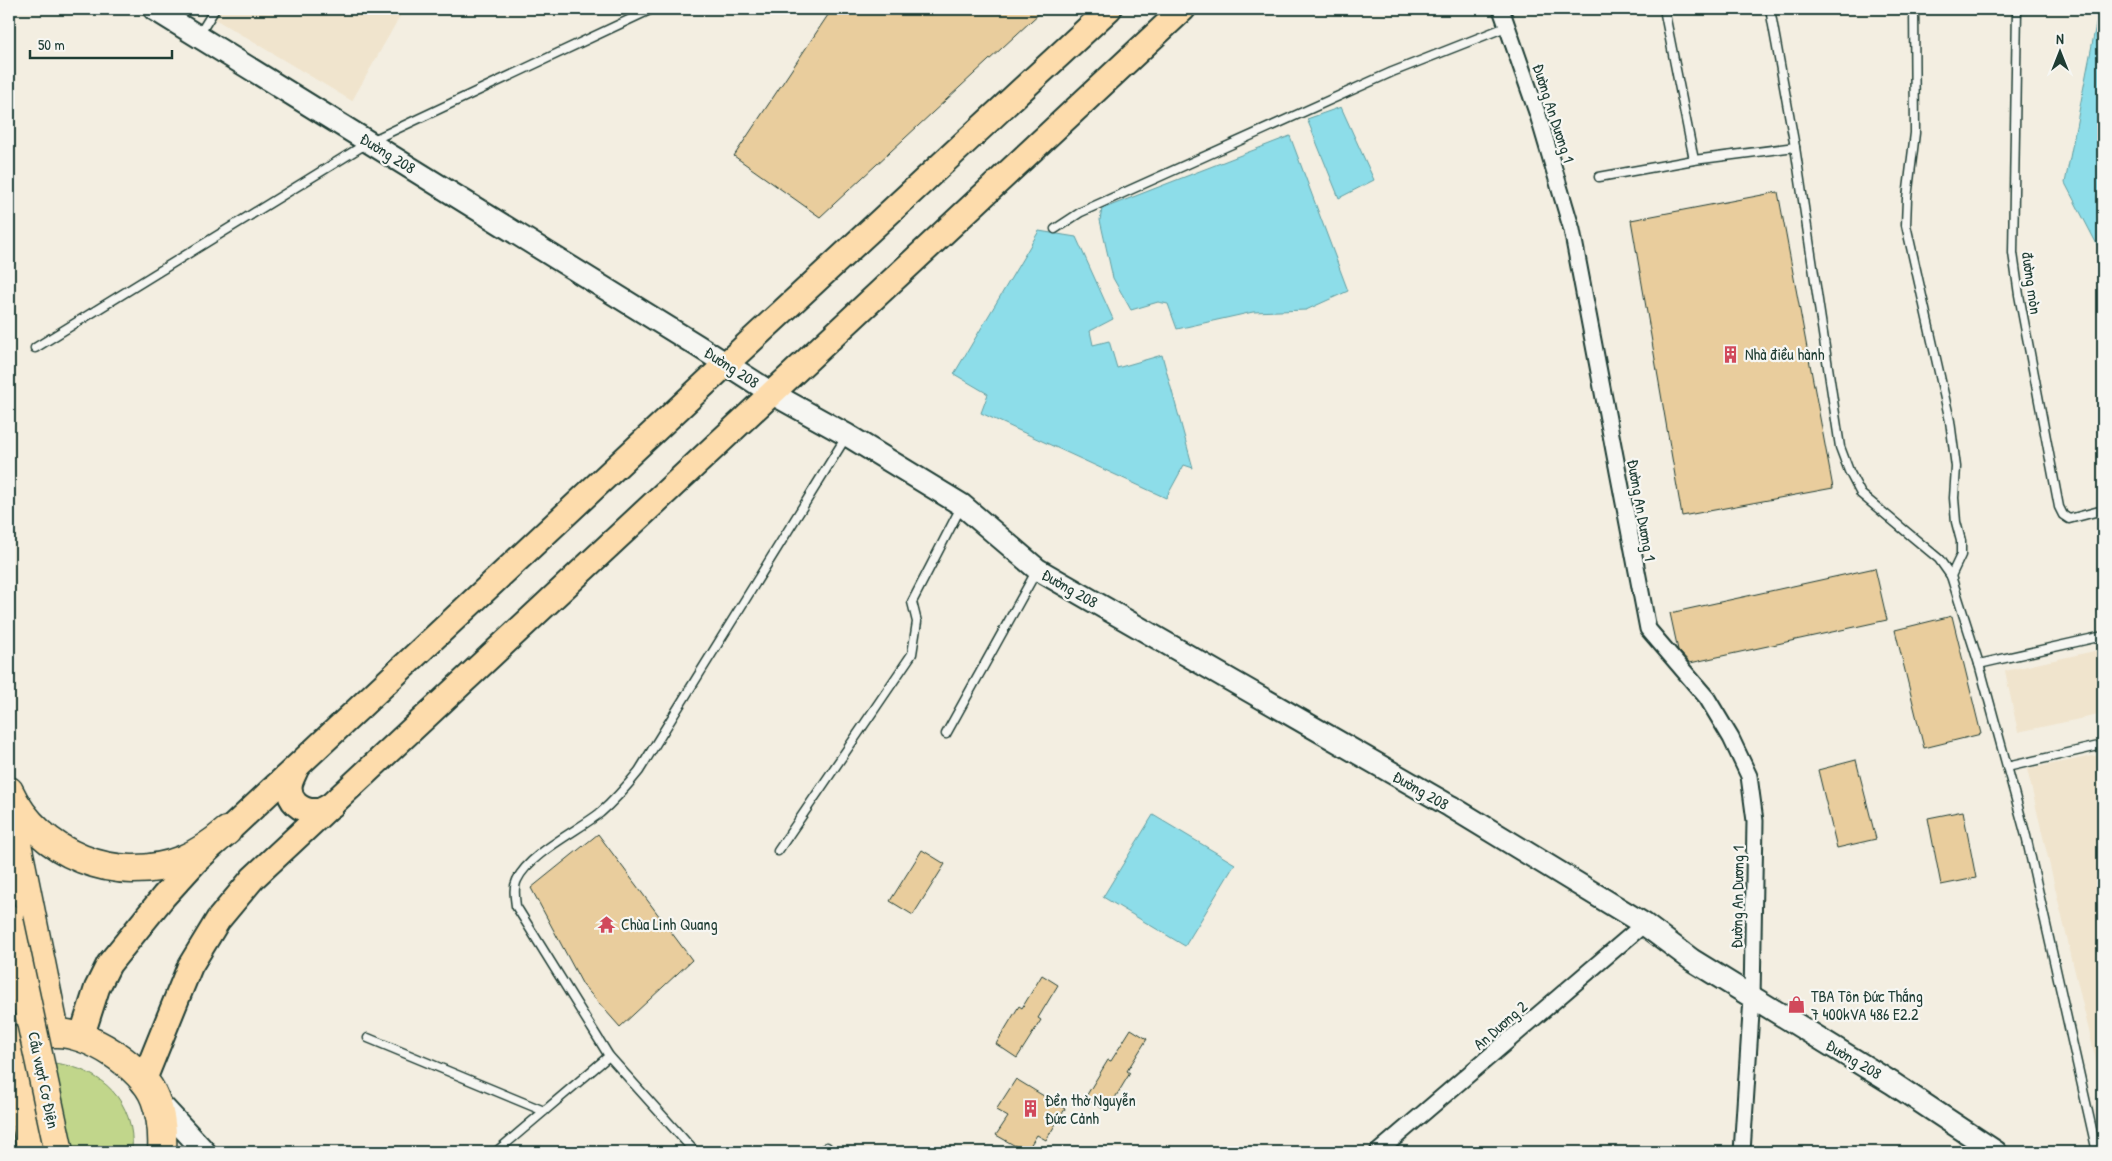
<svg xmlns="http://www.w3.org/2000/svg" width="2112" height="1161" font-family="'Patrick Hand',sans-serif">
	<rect width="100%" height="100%" fill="#f3eee1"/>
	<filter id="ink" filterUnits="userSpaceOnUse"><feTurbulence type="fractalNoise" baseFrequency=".02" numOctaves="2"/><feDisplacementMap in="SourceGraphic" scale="10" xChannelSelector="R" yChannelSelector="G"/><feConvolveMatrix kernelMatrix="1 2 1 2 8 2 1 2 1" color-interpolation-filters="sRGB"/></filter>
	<g filter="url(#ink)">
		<g fill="#f0e4cd">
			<path d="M198 9H404L352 101Z"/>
			<path d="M2103 649V714L2018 732 2005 671Z"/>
			<path d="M2103 754V1090L2027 769Z"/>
		</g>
		<path fill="#c1d68b" stroke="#708a60" d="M54 1063C102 1069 136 1102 132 1152H9V1074L39 1064Z"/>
		<g fill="#8ddde9" stroke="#619da1">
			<path d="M2099 9H2103V256L2065 183Z"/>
			<path d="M1341 107 1374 180 1339 198 1307 119Z"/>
			<path d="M1290 136 1348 291 1306 310 1253 312 1177 329 1168 304 1158 302 1131 310 1113 278 1100 220 1102 209Z"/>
			<path d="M1039 231 1076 237 1113 319 1090 331 1093 345 1109 341 1117 368 1162 355 1193 468 1184 465 1166 498 981 413 988 394 954 374Z"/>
			<path d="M1153 815 1235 864 1185 946 1103 897Z"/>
		</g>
		<g fill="#e9cd9d" stroke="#1f3d34">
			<path d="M832 9H1044L820 217 734 156Z"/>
			<path d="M1778 192 1833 488 1682 516 1631 220Z"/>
			<path d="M1875 568 1887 620 1690 663 1678 650 1670 613Z"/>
			<path d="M1952 616 1981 734 1924 748 1895 630Z"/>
			<path d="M1856 760 1876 839 1837 848 1818 770Z"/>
			<path d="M1963 811 1976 878 1941 885 1928 818Z"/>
			<path d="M598 834 692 960 620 1027 583 985 531 888Z"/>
			<path d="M922 850 945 864 913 915 890 901Z"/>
			<path d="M1042 975 1058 985 1038 1018 1041 1020 1017 1058 996 1044 1019 1006 1022 1008Z"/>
			<path d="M1131 1029 1147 1039 1127 1071 1130 1073 1107 1111 1085 1098 1108 1060 1111 1061Z"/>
			<path d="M1016 1079 1065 1109 1046 1140 1037 1135 1026 1152 996 1135 1008 1117 996 1110Z"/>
		</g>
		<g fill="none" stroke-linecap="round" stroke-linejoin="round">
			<defs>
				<g id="lane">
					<path d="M1664 9 1694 160"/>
					<path d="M1770 9 1795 147 1840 447 1849 471 1861 494 1939 559 1951 576 1979 664 2026 836 2097 1152"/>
					<path d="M1914 9 1915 133 1907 198 1906 225 1950 421 1956 467 1954 498 1956 522 1961 541V555L1951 576"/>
					<path d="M2017 9 2013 253 2019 295 2059 507 2063 515 2069 519 2103 510"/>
					<path d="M199 35 215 9"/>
					<path d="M1599 177 1694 160 1795 147"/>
					<path d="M1055 229 1081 212 1392 72 1506 27"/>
					<path d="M35 348 369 142 652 9"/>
					<path d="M1979 664 2103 636"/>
					<path d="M946 734 1037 570"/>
					<path d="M2007 767 2103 745"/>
					<path d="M778 851 912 654 917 622 912 602 961 507"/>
					<path d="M368 1038 544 1111"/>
					<path d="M496 1152 609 1056"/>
					<path d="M695 1152 609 1056 516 906C515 897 513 888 517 880 529 854 577 831 600 813 615 800 627 786 639 771L846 437"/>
					<path d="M824 1152 827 1147"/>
				</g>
				<g id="street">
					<path d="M1501 9 1538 115 1572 230 1648 629 1707 698 1731 738 1749 776 1755 821 1752 998 1742 1152"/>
					<path d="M1378 1152 1644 924"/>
				</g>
				<g id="secondary">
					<path d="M154 9 698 346 773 394 847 435 962 505 1037 569 1450 806 1644 924 1692 960 1892 1083 1996 1152"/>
					<path d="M155 1098 205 1152"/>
				</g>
				<g id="primary">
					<path d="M296 769C294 774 291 779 290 784 287 801 301 812 317 811 322 811 327 807 332 805"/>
					<path d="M81 1038 97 988 109 964 164 896 195 862 726 364 1109 9"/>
					<path d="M143 1082 190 966 218 920 253 878 1183 9"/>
				</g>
				<g id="highway">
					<path d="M9 791C38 854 117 886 182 860 199 853 213 843 227 831"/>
					<path d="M9 804 55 1032"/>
					<path d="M9 1042C23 1038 38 1033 54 1033 88 1031 143 1067 155 1099 161 1115 163 1135 162 1152"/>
					<path d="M9 1046 32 1152"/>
				</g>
			</defs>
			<use href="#lane" stroke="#1f3d34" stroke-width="11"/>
			<use href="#street" stroke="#1f3d34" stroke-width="19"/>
			<use href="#secondary" stroke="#1f3d34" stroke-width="25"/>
			<use href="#primary" stroke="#1f3d34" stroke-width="28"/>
			<use href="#highway" stroke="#1f3d34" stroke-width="31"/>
			<use href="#lane" stroke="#f6f6f2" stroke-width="8"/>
			<use href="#street" stroke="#f6f6f2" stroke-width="15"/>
			<use href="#secondary" stroke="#f6f6f2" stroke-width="21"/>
			<use href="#primary" stroke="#fddcac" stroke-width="24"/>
			<use href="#highway" stroke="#fddcac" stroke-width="28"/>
			<defs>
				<path id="highway-bridge" d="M9 919 59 1152"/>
			</defs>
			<use href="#highway-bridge" stroke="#1f3d34" stroke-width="31" stroke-linecap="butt"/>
			<use href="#highway-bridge" stroke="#fddcac" stroke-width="28"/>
		</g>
	</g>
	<defs>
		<symbol id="building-bare" viewBox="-9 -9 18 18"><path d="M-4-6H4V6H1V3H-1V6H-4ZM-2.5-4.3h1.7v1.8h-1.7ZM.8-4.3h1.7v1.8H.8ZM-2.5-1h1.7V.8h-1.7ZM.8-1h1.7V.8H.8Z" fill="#d1495b" stroke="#f6f6f2" stroke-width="2.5" paint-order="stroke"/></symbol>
		<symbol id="temple-bare" viewBox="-9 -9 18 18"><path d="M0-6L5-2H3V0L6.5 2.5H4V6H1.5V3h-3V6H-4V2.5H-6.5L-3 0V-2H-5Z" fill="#d1495b" stroke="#f6f6f2" stroke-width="2.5" paint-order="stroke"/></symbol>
		<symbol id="shop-bare" viewBox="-9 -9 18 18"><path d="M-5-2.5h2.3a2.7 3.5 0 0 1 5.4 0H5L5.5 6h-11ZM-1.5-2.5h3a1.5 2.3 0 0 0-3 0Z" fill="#d1495b" stroke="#f6f6f2" stroke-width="2.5" paint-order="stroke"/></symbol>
	</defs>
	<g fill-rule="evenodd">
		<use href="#building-bare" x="1718" y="342" width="25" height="25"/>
		<use href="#temple-bare" x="594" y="912" width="25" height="25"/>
		<use href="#shop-bare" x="1784" y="992" width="25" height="25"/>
		<use href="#building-bare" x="1018" y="1096" width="25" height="25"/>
	</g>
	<g text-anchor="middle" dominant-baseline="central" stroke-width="4.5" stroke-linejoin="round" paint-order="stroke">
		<g font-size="16" fill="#1f3d34" stroke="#f6f6f2">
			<text transform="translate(1554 113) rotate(72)">Đường An Dương 1</text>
			<text transform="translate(388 153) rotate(32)">Đường 208</text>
			<text transform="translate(2032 283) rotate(82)">đường mòn</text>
			<text transform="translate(732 367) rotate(33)">Đường 208</text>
			<text transform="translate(1642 510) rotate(80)">Đường An Dương 1</text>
			<text transform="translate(1070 588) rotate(30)">Đường 208</text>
			<text transform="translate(1421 790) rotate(30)">Đường 208</text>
			<text transform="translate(1737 897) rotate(-89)">Đường An Dương 1</text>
			<text transform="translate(1500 1025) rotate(-41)">An Dương 2</text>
			<text transform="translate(1854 1059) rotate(31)">Đường 208</text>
			<text transform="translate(44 1080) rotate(78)">Cầu vượt Cơ Điện</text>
		</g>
		<g font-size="16" fill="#1f3d34" stroke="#f6f6f2" text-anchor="start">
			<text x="1745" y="354">Nhà điều hành</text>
			<text x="621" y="924">Chùa Linh Quang</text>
			<text x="1811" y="996">TBA Tôn Đức Thắng<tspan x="1811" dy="18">7 400kVA 486 E2.2</tspan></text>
			<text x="1045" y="1100">Đền thờ Nguyễn<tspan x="1045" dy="18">Đức Cảnh</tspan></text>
		</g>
	</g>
	<rect width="2112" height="1161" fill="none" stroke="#f6f6f2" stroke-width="30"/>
	<rect x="15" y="15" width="2082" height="1131" fill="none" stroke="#1f3d34" stroke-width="2" filter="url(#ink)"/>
	<g transform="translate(2060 52)" stroke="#f6f6f2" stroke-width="4" paint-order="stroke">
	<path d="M0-4L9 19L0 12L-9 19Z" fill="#1f3d34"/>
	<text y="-8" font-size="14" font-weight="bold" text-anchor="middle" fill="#1f3d34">N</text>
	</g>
	<path d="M30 50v8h142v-8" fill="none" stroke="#1f3d34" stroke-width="2.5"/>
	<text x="38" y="50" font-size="15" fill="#1f3d34" stroke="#f6f6f2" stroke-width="4" paint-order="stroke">50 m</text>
</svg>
